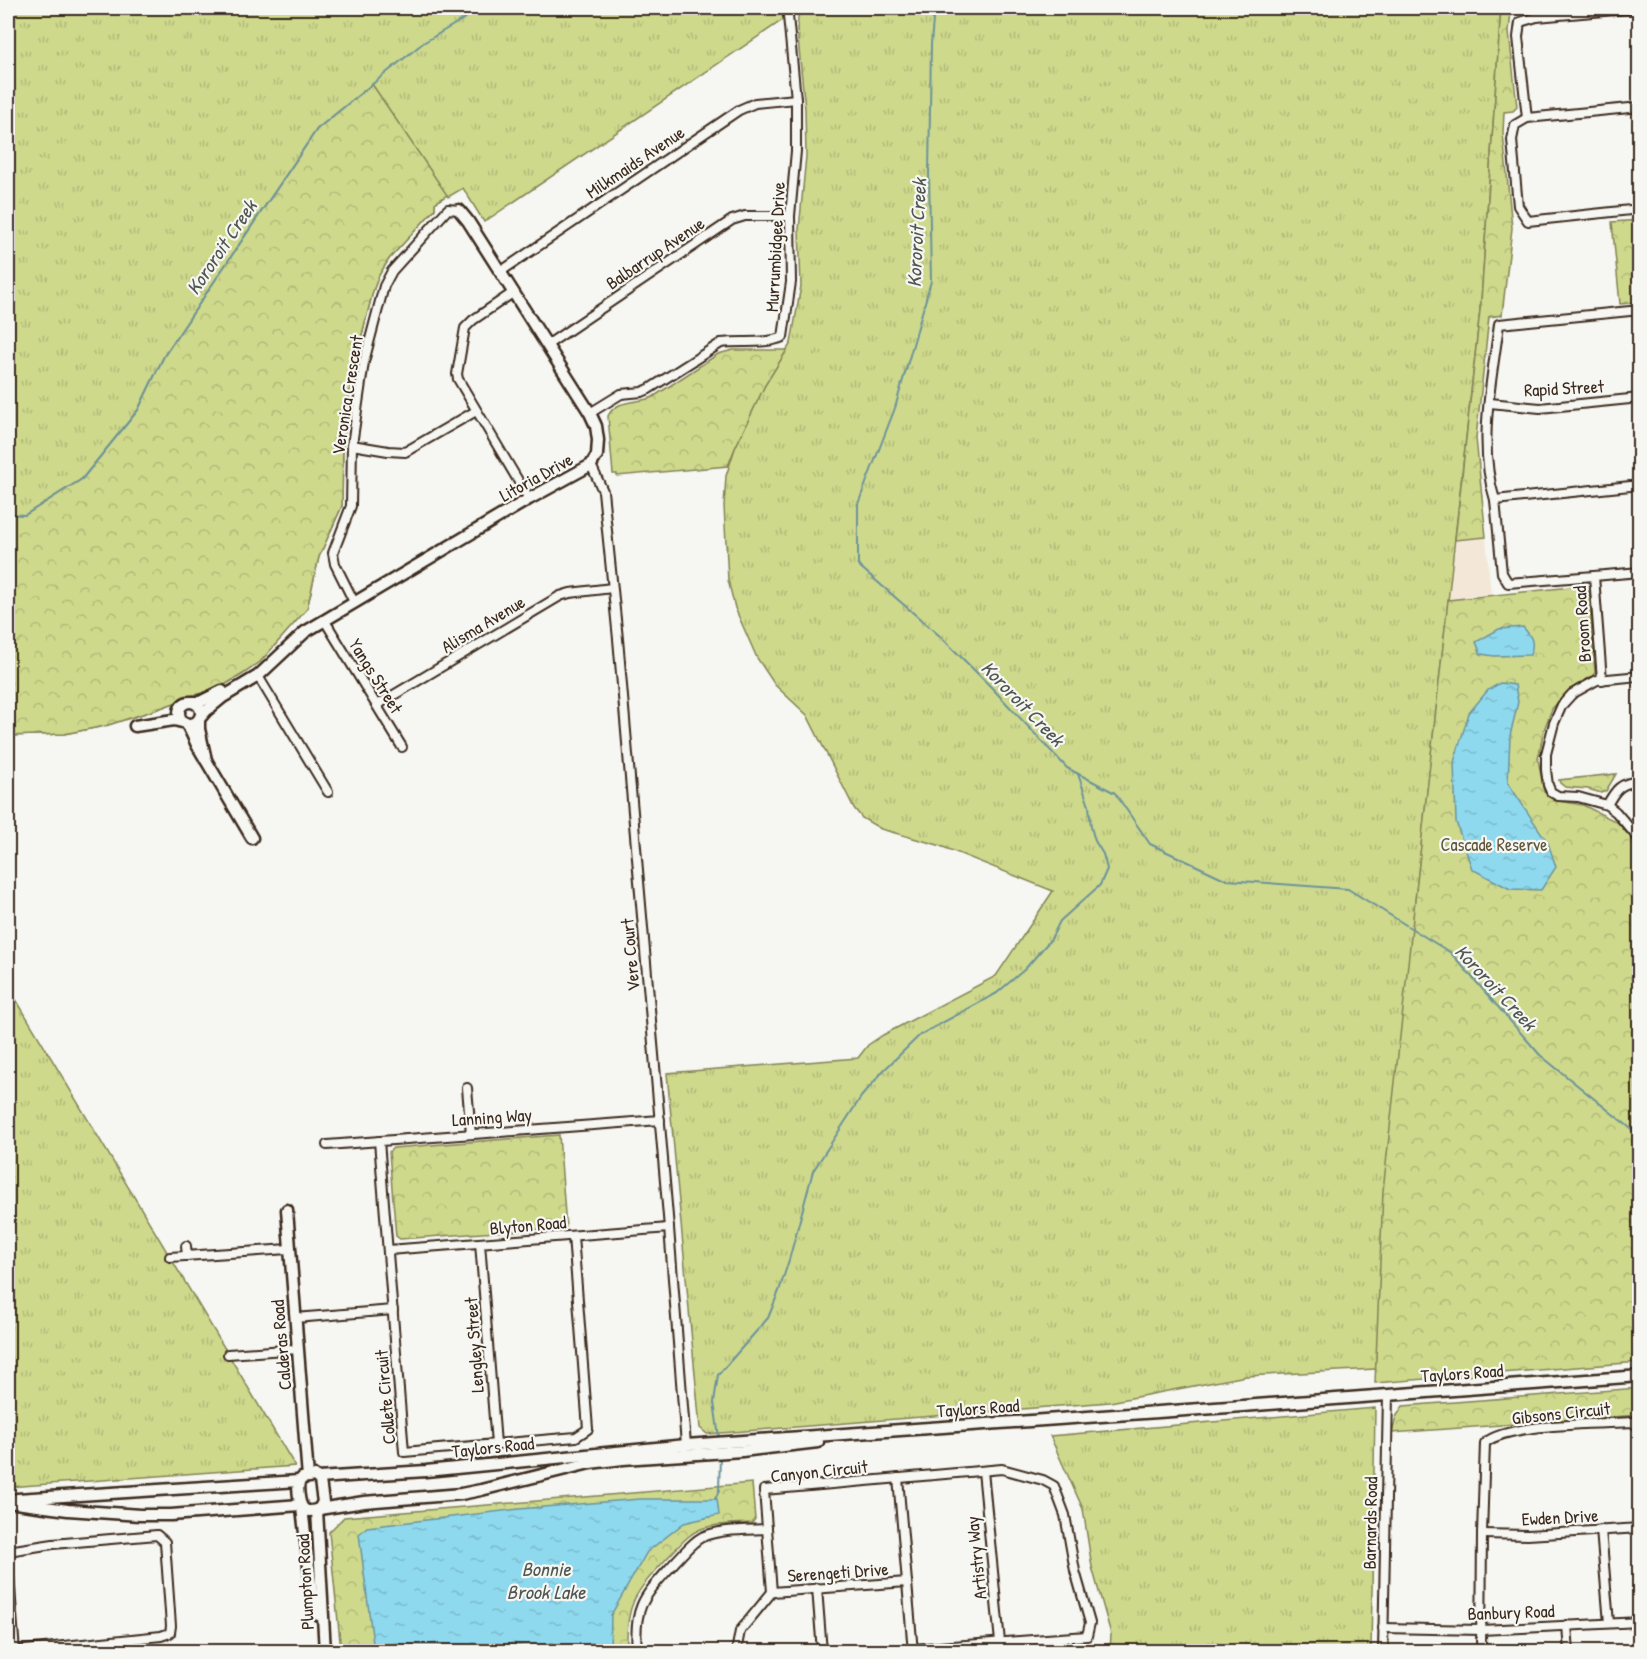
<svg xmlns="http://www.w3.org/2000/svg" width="1647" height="1659" font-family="'Patrick Hand',sans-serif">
	<defs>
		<pattern id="grass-tufts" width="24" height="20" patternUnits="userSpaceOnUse" patternTransform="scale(1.5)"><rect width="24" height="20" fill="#ced98c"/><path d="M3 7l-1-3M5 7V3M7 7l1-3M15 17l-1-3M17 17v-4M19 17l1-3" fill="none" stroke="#b2ba78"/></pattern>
		<pattern id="park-crowns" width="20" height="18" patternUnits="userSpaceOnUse" patternTransform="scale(1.5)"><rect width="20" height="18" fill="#ced98c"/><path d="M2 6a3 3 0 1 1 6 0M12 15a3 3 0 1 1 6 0" fill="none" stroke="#b2ba78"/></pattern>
		<pattern id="water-ripples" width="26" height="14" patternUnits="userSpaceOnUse" patternTransform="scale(1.5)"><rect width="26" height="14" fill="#8ed9ee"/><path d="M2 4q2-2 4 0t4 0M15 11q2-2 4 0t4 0" fill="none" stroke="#7bbacc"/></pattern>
	</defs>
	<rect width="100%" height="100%" fill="#f6f6f2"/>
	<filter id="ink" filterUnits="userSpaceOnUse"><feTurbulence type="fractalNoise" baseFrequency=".0167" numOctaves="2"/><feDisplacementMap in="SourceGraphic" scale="12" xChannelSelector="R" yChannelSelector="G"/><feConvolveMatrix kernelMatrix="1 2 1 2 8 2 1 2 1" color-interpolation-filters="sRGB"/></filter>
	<g filter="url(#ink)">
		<path fill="#f3e8d8" d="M1486 537 1491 595 1448 600 1455 540Z"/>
		<g fill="url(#grass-tufts)" stroke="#848255" stroke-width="1.5">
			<path d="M8 8H1501L1481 301 1413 920 1394 1368 1246 1376 1110 1402 707 1434 700 1428 667 1073 858 1058 868 1045 883 1035 996 976 1053 891 938 845 881 829 862 818 854 808 807 715 775 685 757 658 735 608 728 580 724 506 726 476 735 448 765 385 791 343 801 286 799 230 806 156 805 109 797 29 799 9 484 222 463 188 448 197 447 195 435 203V209L389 259 379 275 373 291 352 374 343 444 342 506 319 557 307 609 260 662 243 674 226 684 155 710 105 726 64 734 8 736Z"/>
			<path d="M8 986 295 1466 8 1487Z"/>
			<path d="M1375 1408 1371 1651H1110L1111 1634 1092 1567 1083 1509 1050 1436Z"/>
		</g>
		<g fill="url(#park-crowns)" stroke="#848255" stroke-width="1.5">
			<path d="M1501 8H1525L1523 9 1511 11 1509 32 1517 107 1513 111 1504 112 1503 133 1512 228 1502 315 1489 317 1476 438 1486 537 1455 540 1481 301Z"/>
			<path d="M372 84 447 195 435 203V209L389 259 379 275 373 291 352 374 343 444 342 506 319 557 307 609 260 662 243 674 226 684 155 710 105 726 64 734 8 736V514L25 515 82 479 138 410 164 356 317 129Z"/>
			<path d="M1639 220V302L1620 304 1612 222Z"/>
			<path d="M733 350H787L765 385 735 448 728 466 617 476V474H613L608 416C617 398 638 404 653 397L718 354Z"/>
			<path d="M1580 586 1587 590 1589 593 1595 673 1592 676 1575 686 1560 700 1552 709 1544 730 1538 759 1544 792 1559 801 1583 805 1617 822 1639 847V1362L1375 1383 1383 1191 1448 600Z"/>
			<path d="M1616 774 1606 791 1601 793 1588 789 1565 787 1560 783 1559 780Z"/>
			<path d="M559 1135 566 1227 400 1239 396 1236 389 1152 393 1148Z"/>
			<path d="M1639 1388V1415L1392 1433 1396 1417 1403 1406Z"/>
			<path d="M752 1483 755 1519 752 1523C736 1524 716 1523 701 1529 688 1534 680 1545 670 1555 637 1591 625 1600 627 1652L341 1651 329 1532 344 1517Z"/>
		</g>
		<g fill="url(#water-ripples)" stroke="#6d939b" stroke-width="1.5">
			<path d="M1523 627C1532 637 1535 643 1530 655L1494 656 1481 654 1476 642 1499 629Z"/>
			<path d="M1500 683 1515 685 1518 702 1510 736 1508 783 1548 843 1556 867 1541 890 1510 889 1472 869 1456 822 1454 762 1469 713 1488 690Z"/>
			<path d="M640 1499H717L719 1515 684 1523 647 1552 611 1615 610 1651H374L359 1534 367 1527 519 1509Z"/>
		</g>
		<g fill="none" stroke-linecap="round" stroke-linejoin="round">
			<g stroke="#6d939b" stroke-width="2">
				<path d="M934 8 931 44 929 173 931 281 895 408 858 504V565L941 637 992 688 1067 768 1115 793 1150 844 1227 880 1348 889 1451 953 1540 1055 1640 1136"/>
				<path d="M8 514 25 515 82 479 138 410 164 356 317 129 423 43 482 8"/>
				<path d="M719 1438 714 1402 718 1375 768 1318 779 1291 789 1260 813 1171 861 1097 884 1070 920 1035 997 993 1025 969 1051 939 1060 921 1100 885 1107 869 1103 854 1095 841 1091 827 1089 806 1078 774"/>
				<path d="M715 1499 719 1491 720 1455"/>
			</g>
			<defs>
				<g id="street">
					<path d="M1640 107 1527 118 1515 125 1512 140 1518 206 1528 221 1640 209"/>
					<path d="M1527 118 1518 37 1520 22 1537 17 1638 8"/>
					<path d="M500 272 739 110 755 103 796 99"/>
					<path d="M514 292 473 320 465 328 457 374 458 379 529 499"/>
					<path d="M1640 310 1499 324C1492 381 1477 443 1495 500L1640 485"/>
					<path d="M547 345 732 220 745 216H790"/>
					<path d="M1490 403 1540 408 1640 398"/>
					<path d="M590 413 621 394 642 392 649 389 721 343C741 340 764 345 783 337L791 282 790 216 796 151V99L788 16"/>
					<path d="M352 445 388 451 405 452 476 411"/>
					<path d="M591 465 603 491 618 639 669 1228 686 1445"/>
					<path d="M1495 500 1502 573 1508 583 1594 576"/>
					<path d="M354 602 335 564 333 553 351 506 352 445 364 362 384 286 392 271 448 209 459 210"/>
					<path d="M325 621 402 747"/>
					<path d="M258 676 328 792"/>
					<path d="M1640 676 1597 680 1572 694 1562 705 1554 723 1546 754V770L1548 785 1551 792 1558 796 1578 797 1607 805 1616 812 1640 840"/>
					<path d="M1602 680 1594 576 1640 572"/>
					<path d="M377 705 560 596 570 593 612 588"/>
					<path d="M1607 805C1616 789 1620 783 1640 781"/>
					<path d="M467 1088 471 1134"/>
					<path d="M379 1141 404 1452 576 1437 588 1429 573 1236"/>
					<path d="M327 1145 660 1120"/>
					<path d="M480 1243 496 1444"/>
					<path d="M186 1246 187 1256"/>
					<path d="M388 1250 669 1228"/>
					<path d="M170 1257 289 1249"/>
					<path d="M295 1318 393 1310"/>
					<path d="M228 1354 298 1349"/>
					<path d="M983 1471 1000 1642"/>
					<path d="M898 1478 913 1652"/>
					<path d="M1601 1530 1609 1623"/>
					<path d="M1482 1534 1528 1535 1640 1528"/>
					<path d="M8 1551 53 1544 157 1535 165 1542 171 1626 170 1633 161 1636 15 1651"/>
					<path d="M8 1562 15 1652"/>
					<path d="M817 1588 822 1652"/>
					<path d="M772 1592 764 1490 1002 1469 1043 1480 1054 1486 1065 1515 1075 1571 1090 1623 1087 1636 913 1649"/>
					<path d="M1567 1625 1569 1652"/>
					<path d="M1383 1628 1481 1630 1640 1622"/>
					<path d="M637 1652C633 1604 645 1596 675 1562 683 1554 692 1542 702 1537 720 1529 747 1530 767 1529"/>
					<path d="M736 1652 740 1631 772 1592 907 1582"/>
					<path d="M1383 1652 1388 1395"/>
					<path d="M1481 1652 1482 1534 1485 1443C1508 1423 1599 1424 1632 1422L1640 1428"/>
				</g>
				<g id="secondary">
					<path d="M193 702H200L222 691"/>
					<circle cx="190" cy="713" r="11"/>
					<path d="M135 726 174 720 186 723 190 730 197 745 252 838"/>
					<path d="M206 760 199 729V719L206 711 223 697 258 676 305 632 529 499 591 465 597 455 598 440 596 426 590 413 468 221 459 210"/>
					<path d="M287 1210 308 1477"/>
					<path d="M315 1476 320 1481 323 1502 319 1509C306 1514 301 1510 299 1497 298 1489 297 1484 302 1478Z"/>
					<path d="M318 1478 426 1471 686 1445 1229 1407 1640 1376"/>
					<path d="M17 1499 299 1481"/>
					<path d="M8 1502 68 1510 140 1515H171L300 1505"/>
					<path d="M302 1508 312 1592 318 1615"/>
					<path d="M319 1509 364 1502 461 1494 481 1490 590 1463 623 1459 742 1451 818 1442"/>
					<path d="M317 1510 325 1652"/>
				</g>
			</defs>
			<use href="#street" stroke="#3b2a1e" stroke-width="12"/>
			<use href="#secondary" stroke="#3b2a1e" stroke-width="15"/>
			<use href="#street" stroke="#f6f6f2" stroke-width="8"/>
			<use href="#secondary" stroke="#f6f6f2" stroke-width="10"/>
		</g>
	</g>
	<g text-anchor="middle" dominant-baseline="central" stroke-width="4.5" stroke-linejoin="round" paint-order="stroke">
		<g font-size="18" fill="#3b2a1e" stroke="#f6f6f2">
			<text transform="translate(635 162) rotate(-34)">Milkmaids Avenue</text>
			<text transform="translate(775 247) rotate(-87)">Murrumbidgee Drive</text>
			<text transform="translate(655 253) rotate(-34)">Balbarrup Avenue</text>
			<text transform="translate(1564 388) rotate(-3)">Rapid Street</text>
			<text transform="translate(347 395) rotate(-81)">Veronica Crescent</text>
			<text transform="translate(536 477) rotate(-29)">Litoria Drive</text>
			<text transform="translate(483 624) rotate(-31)">Alisma Avenue</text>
			<text transform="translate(1582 624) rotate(-94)">Broom Road</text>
			<text transform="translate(376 676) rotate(58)">Yangs Street</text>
			<text transform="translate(630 955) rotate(-95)">Vere Court</text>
			<text transform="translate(492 1117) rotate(-4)">Lanning Way</text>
			<text transform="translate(528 1225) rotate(-5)">Blyton Road</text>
			<text transform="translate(281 1345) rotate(-95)">Calderas Road</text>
			<text transform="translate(474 1345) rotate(-94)">Lengley Street</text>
			<text transform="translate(1462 1373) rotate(-4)">Taylors Road</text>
			<text transform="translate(385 1397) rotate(-95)">Collete Circuit</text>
			<text transform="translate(978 1408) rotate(-4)">Taylors Road</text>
			<text transform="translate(1561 1413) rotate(-6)">Gibsons Circuit</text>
			<text transform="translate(493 1447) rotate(-6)">Taylors Road</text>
			<text transform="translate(819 1471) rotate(-6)">Canyon Circuit</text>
			<text transform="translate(1560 1517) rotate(-3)">Ewden Drive</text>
			<text transform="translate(1370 1523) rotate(-89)">Barnards Road</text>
			<text transform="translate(976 1558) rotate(-96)">Artistry Way</text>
			<text transform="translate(838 1572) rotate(-4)">Serengeti Drive</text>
			<text transform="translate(305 1582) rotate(-93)">Plumpton Road</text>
			<text transform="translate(1511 1612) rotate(-2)">Banbury Road</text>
		</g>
		<g font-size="18" fill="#60563a" stroke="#f6f6f2">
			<text x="1494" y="844">Cascade Reserve</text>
		</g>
		<g font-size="20" font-style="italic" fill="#505652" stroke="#f6f6f2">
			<text transform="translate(916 233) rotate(-87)">Kororoit Creek</text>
			<text transform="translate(221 247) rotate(-56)">Kororoit Creek</text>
			<text transform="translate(1023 703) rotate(46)">Kororoit Creek</text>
			<text transform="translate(1496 987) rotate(47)">Kororoit Creek</text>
			<text x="546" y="1568">Bonnie<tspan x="546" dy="23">Brook Lake</tspan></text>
		</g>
	</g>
	<rect width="1647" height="1659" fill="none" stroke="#f6f6f2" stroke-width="30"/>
	<rect x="15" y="15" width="1617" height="1629" fill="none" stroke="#3b2a1e" stroke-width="2" filter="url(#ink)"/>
</svg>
